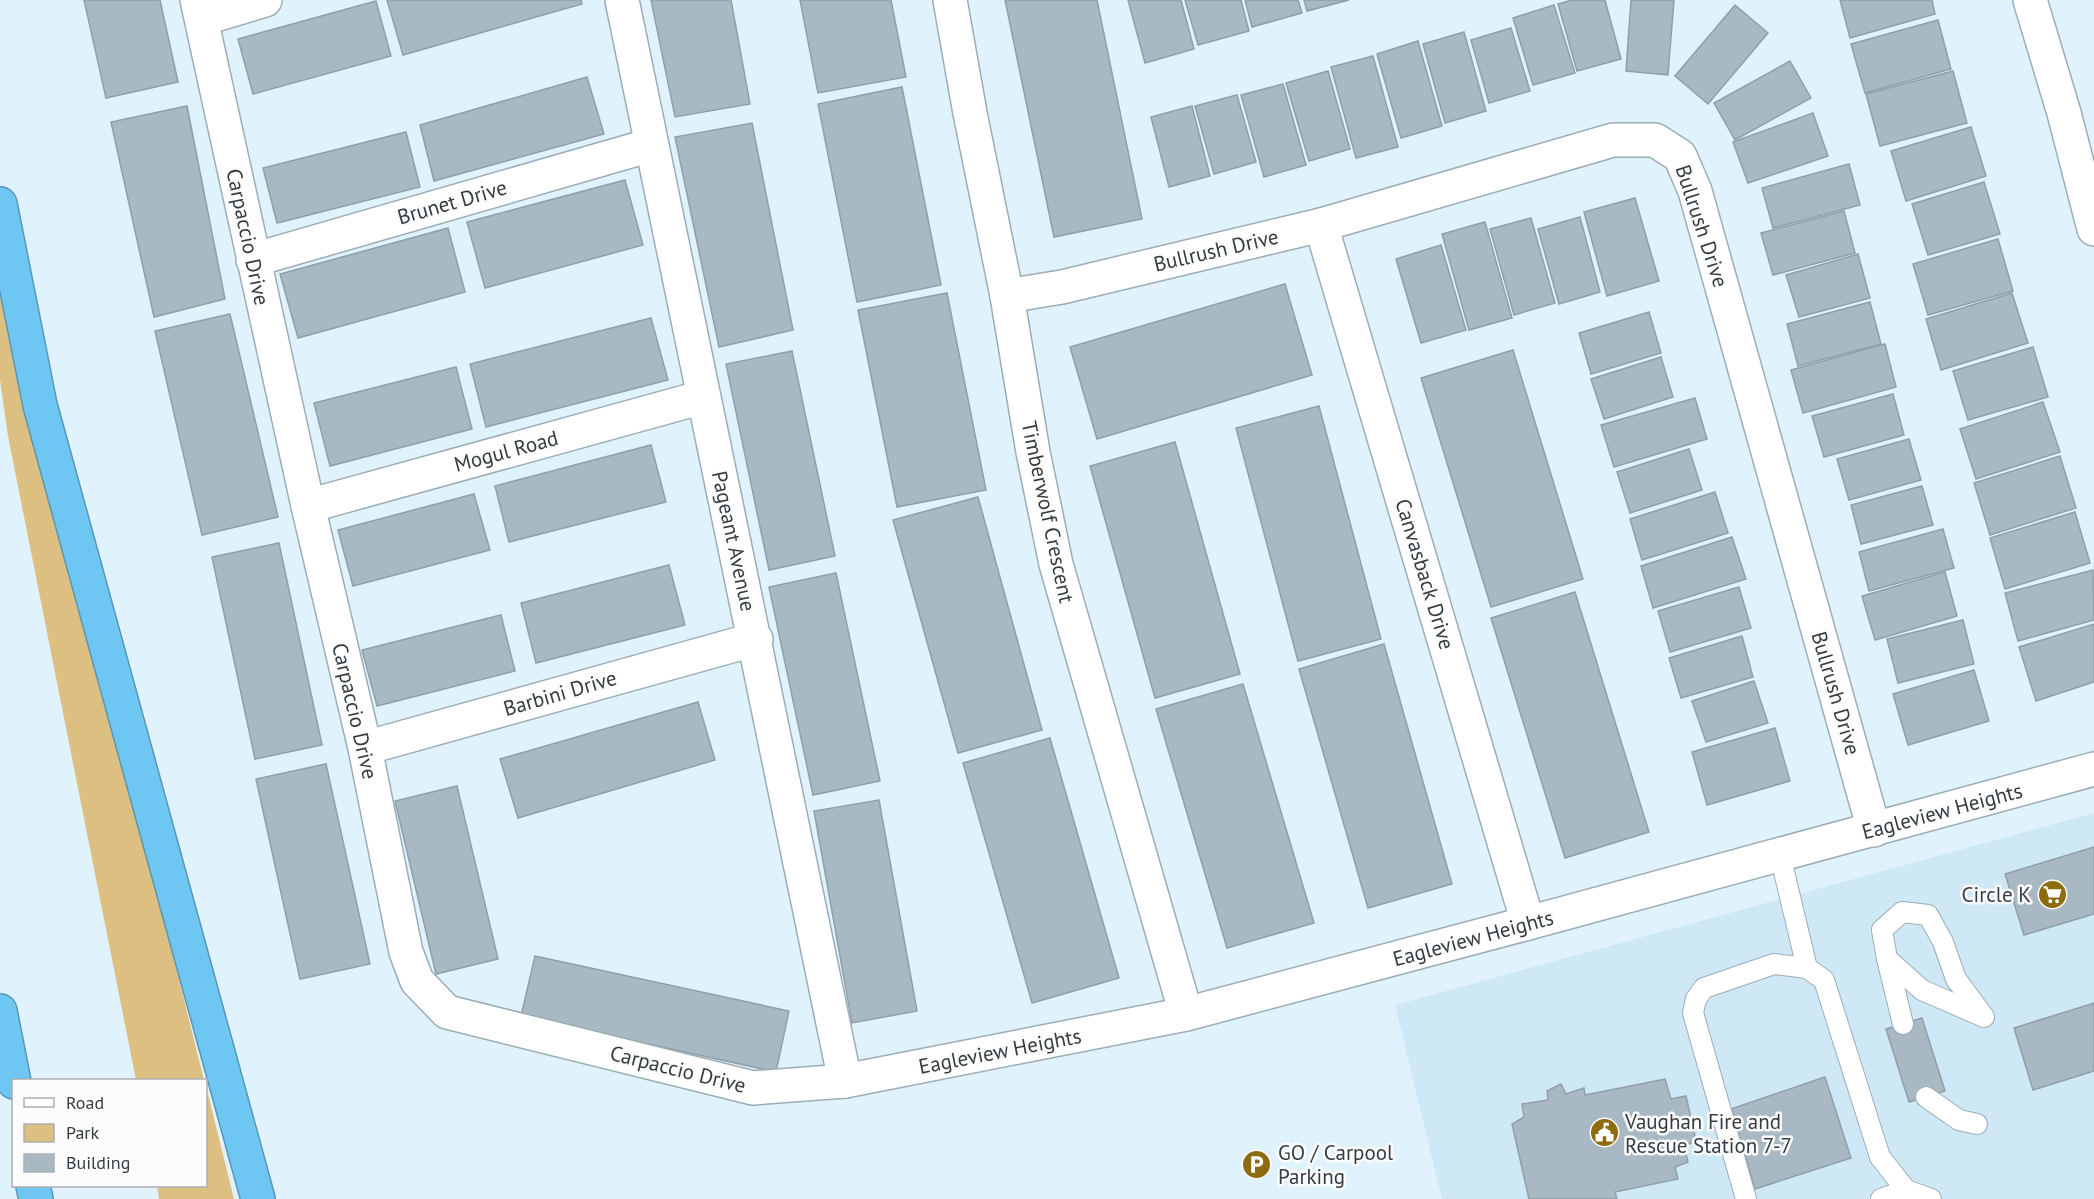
<svg xmlns="http://www.w3.org/2000/svg" width="2094" height="1199" font-family="'PT Sans',sans-serif">
	<rect width="100%" height="100%" fill="#e0f3fd"/>
	<path fill="#cee8f6" d="M2094 813V1199H1442L1395 1005Z"/>
	<g fill="#ddc081">
		<path d="M0 260 204 1080H136L8 436 0 380Z"/>
		<path d="M206 1086 234 1199H159L157 1186H206Z"/>
	</g>
	<g fill="#a8b9c3" stroke="#8fa0aa" stroke-width="1.5">
		<path d="M84 0H160L178 82 106 98Z"/>
		<path d="M387 0H581L582 4 403 55Z"/>
		<path d="M651 0H731L750 104 675 117Z"/>
		<path d="M800 0H891L906 77 818 93Z"/>
		<path d="M1005 0H1097L1142 219 1054 237Z"/>
		<path d="M1128 0H1181L1194 49 1145 63Z"/>
		<path d="M1185 0H1241L1249 31 1198 45Z"/>
		<path d="M1245 0H1298L1302 13 1252 27Z"/>
		<path d="M1304 0H1349L1307 11Z"/>
		<path d="M1572 0H1605L1621 59 1577 71 1558 4Z"/>
		<path d="M1631 0H1674L1668 75 1626 71Z"/>
		<path d="M1840 0H1932L1935 14 1850 38Z"/>
		<path d="M376 1 391 56 253 94 238 39Z"/>
		<path d="M1554 5 1575 73 1533 85 1513 18Z"/>
		<path d="M1735 5 1768 33 1708 104 1675 76Z"/>
		<path d="M1938 20 1951 69 1865 93 1851 44Z"/>
		<path d="M1511 28 1530 91 1489 103 1471 40Z"/>
		<path d="M1464 32 1486 111 1445 123 1423 44Z"/>
		<path d="M1418 41 1442 126 1401 138 1377 54Z"/>
		<path d="M1373 56 1398 147 1356 158 1331 67Z"/>
		<path d="M1790 61 1811 98 1735 140 1714 103Z"/>
		<path d="M1328 71 1350 149 1309 161 1286 83Z"/>
		<path d="M1953 71 1967 123 1880 146 1866 94Z"/>
		<path d="M587 77 604 134 434 181 420 125Z"/>
		<path d="M1283 84 1306 165 1264 177 1241 95Z"/>
		<path d="M902 87 941 285 857 302 818 104Z"/>
		<path d="M1237 95 1256 162 1214 174 1195 106Z"/>
		<path d="M187 106 225 299 154 317 111 122Z"/>
		<path d="M1192 106 1210 176 1169 187 1151 117Z"/>
		<path d="M1813 113 1828 156 1748 183 1733 142Z"/>
		<path d="M752 123 793 330 719 347 675 137Z"/>
		<path d="M1971 127 1986 176 1906 201 1891 151Z"/>
		<path d="M406 132 420 187 277 223 263 168Z"/>
		<path d="M1849 164 1860 205 1773 228 1762 188Z"/>
		<path d="M625 180 643 245 485 288 467 222Z"/>
		<path d="M1984 182 2000 234 1928 255 1912 204Z"/>
		<path d="M1635 198 1659 281 1607 296 1584 212Z"/>
		<path d="M1844 211 1855 253 1773 275 1761 233Z"/>
		<path d="M1580 217 1600 292 1559 304 1538 229Z"/>
		<path d="M1531 218 1555 303 1514 315 1490 229Z"/>
		<path d="M1485 222 1512 318 1469 330 1442 234Z"/>
		<path d="M448 228 465 292 298 338 280 274Z"/>
		<path d="M1998 239 2013 291 1928 315 1913 264Z"/>
		<path d="M1441 245 1466 330 1421 343 1396 259Z"/>
		<path d="M1858 254 1870 298 1799 317 1786 275Z"/>
		<path d="M1285 284 1312 375 1097 439 1070 347Z"/>
		<path d="M947 293 986 490 897 507 858 310Z"/>
		<path d="M2012 293 2028 343 1941 370 1926 319Z"/>
		<path d="M1870 302 1881 344 1798 366 1787 324Z"/>
		<path d="M1649 312 1661 353 1591 374 1579 333Z"/>
		<path d="M230 314 278 517 202 535 155 331Z"/>
		<path d="M651 318 668 380 486 427 470 364Z"/>
		<path d="M1885 344 1896 387 1803 413 1791 370Z"/>
		<path d="M2033 347 2048 397 1968 420 1953 371Z"/>
		<path d="M1513 350 1583 579 1491 607 1421 378Z"/>
		<path d="M792 351 835 556 769 570 726 364Z"/>
		<path d="M1661 357 1673 397 1604 419 1591 379Z"/>
		<path d="M456 367 472 429 330 466 314 403Z"/>
		<path d="M1893 394 1904 435 1824 457 1812 416Z"/>
		<path d="M1695 398 1707 439 1614 467 1601 425Z"/>
		<path d="M2043 402 2060 452 1976 479 1960 429Z"/>
		<path d="M1319 406 1381 639 1298 661 1236 428Z"/>
		<path d="M1909 439 1921 480 1849 500 1837 459Z"/>
		<path d="M1175 442 1240 674 1155 698 1090 466Z"/>
		<path d="M651 445 666 502 509 542 495 486Z"/>
		<path d="M1689 449 1702 490 1630 513 1617 472Z"/>
		<path d="M2060 456 2076 508 1990 535 1974 483Z"/>
		<path d="M1922 486 1933 525 1861 544 1851 505Z"/>
		<path d="M1715 492 1728 533 1642 560 1630 519Z"/>
		<path d="M474 494 490 550 353 586 338 530Z"/>
		<path d="M978 497 1042 730 958 753 893 520Z"/>
		<path d="M2075 512 2090 563 2005 589 1990 538Z"/>
		<path d="M1943 529 1954 568 1869 591 1859 552Z"/>
		<path d="M1732 537 1746 579 1653 608 1641 566Z"/>
		<path d="M279 543 322 745 255 759 212 557Z"/>
		<path d="M669 565 685 625 536 663 521 603Z"/>
		<path d="M2093 570 2094 620 2018 641 2005 593Z"/>
		<path d="M1945 572 1957 616 1875 640 1862 596Z"/>
		<path d="M836 573 880 781 813 795 769 587Z"/>
		<path d="M1739 587 1751 628 1670 652 1658 611Z"/>
		<path d="M1575 592 1649 832 1565 858 1491 618Z"/>
		<path d="M501 615 515 671 377 706 362 650Z"/>
		<path d="M1963 620 1974 664 1898 683 1887 639Z"/>
		<path d="M2094 624V682L2036 701 2019 647Z"/>
		<path d="M1742 636 1753 677 1681 698 1669 658Z"/>
		<path d="M1384 644 1452 884 1368 908 1299 669Z"/>
		<path d="M1974 670 1989 721 1908 745 1893 694Z"/>
		<path d="M1754 681 1768 723 1706 742 1692 701Z"/>
		<path d="M1243 684 1314 923 1227 948 1156 709Z"/>
		<path d="M698 702 715 760 518 818 500 759Z"/>
		<path d="M1775 728 1790 781 1707 805 1692 752Z"/>
		<path d="M1050 738 1119 978 1032 1003 963 763Z"/>
		<path d="M326 764 370 964 300 979 256 779Z"/>
		<path d="M457 786 498 959 436 974 395 801Z"/>
		<path d="M879 800 917 1011 852 1023 814 811Z"/>
		<path d="M2094 847V914L2024 935 2005 874Z"/>
		<path d="M535 956 789 1011 776 1072 521 1016Z"/>
		<path d="M2094 1003V1071L2033 1090 2014 1028Z"/>
		<path d="M1922 1018 1945 1091 1909 1102 1886 1029Z"/>
		<path d="M1825 1077 1851 1158 1755 1189 1731 1109Z"/>
		<path d="M1665 1079 1671 1099 1686 1096 1696 1141 1684 1146 1688 1162 1675 1167 1678 1179 1615 1192 1617 1199H1529L1512 1124 1524 1117 1522 1104 1548 1100 1547 1091 1561 1084 1566 1094 1584 1088 1585 1095Z"/>
	</g>
	<g fill="none" stroke-linecap="round" stroke-linejoin="round">
		<defs>
			<g id="service">
				<path d="M1780 855 1807 968"/>
				<path d="M1902 912 1928 915 1943 942 1956 979 1984 1017 1922 990 1887 959 1882 930Z"/>
				<path d="M1887 959 1903 1024"/>
				<path d="M1926 1097 1959 1120 1977 1124"/>
				<path d="M1906 1190 1931 1199"/>
				<path d="M1746 1199 1693 1013 1696 999 1704 988 1774 964 1807 968 1824 980 1880 1157 1906 1190 1881 1199"/>
			</g>
			<g id="minor">
				<path d="M197 0 308 506 365 748 406 952 417 981 447 1012 753 1088 845 1081 1186 1014 1528 923 2094 769"/>
				<path d="M622 0 845 1081"/>
				<path d="M950 0 970 113 1007 296 1033 452 1056 564 1186 1014"/>
				<path d="M202 19 265 0"/>
				<path d="M1321 225 1528 923"/>
				<path d="M253 260 651 145"/>
				<path d="M1007 296 1062 287 1321 225 1613 140H1655L1680 156 1695 191 1874 830"/>
				<path d="M308 506 703 397"/>
				<path d="M365 748 756 639"/>
			</g>
			<path id="tertiary" d="M2030 0 2064 113 2094 229"/>
			<g id="motorway">
				<path d="M0 204 40 405 258 1199"/>
				<path d="M0 1011 14 1082"/>
				<path d="M33 1186 36 1199"/>
			</g>
		</defs>
		<use href="#service" stroke="#9cadb7" stroke-width="22"/>
		<use href="#minor" stroke="#9cadb7" stroke-width="36"/>
		<use href="#tertiary" stroke="#9cadb7" stroke-width="36"/>
		<use href="#motorway" stroke="#5a96b4" stroke-width="36"/>
		<use href="#service" stroke="#fff" stroke-width="20"/>
		<use href="#minor" stroke="#fff" stroke-width="33"/>
		<use href="#tertiary" stroke="#fff" stroke-width="33"/>
		<use href="#motorway" stroke="#6ec6f3" stroke-width="33"/>
	</g>
	<defs>
		<symbol id="supermarket-disc" viewBox="-11 -11 22 22"><circle r="9.5" fill="#8d6c0f" stroke="#fcfcfc"/><path d="M-6-5.5h2.5l.6 2H6L4.5 2H-2.5L-4.4-4H-6ZM-1.5 3.2a1.3 1.3 0 1 0 .1 0ZM3 3.2a1.3 1.3 0 1 0 .1 0Z" fill="#fff"/></symbol>
		<symbol id="civic-disc" viewBox="-11 -11 22 22"><circle r="9.5" fill="#8d6c0f" stroke="#fcfcfc"/><path d="M-.6-6.5H3V-4.5H.6V-3L4-1V1h2V6H-6V1h2V-1L-.6-3ZM-1.2 2.5V6h2.4V2.5Z" fill="#fff"/></symbol>
		<symbol id="parking-disc" viewBox="-11 -11 22 22"><circle r="9.5" fill="#8d6c0f" stroke="#fcfcfc"/><path d="M-3.5-5.5H1a3.5 3.5 0 0 1 0 7H-1V5.5H-3.5ZM-1-3.4V-.6H.8a1.4 1.4 0 0 0 0-2.8Z" fill="#fff"/></symbol>
	</defs>
	<g fill-rule="evenodd">
		<use href="#supermarket-disc" x="2036" y="878" width="33" height="33"/>
		<use href="#civic-disc" x="1588" y="1116" width="33" height="33"/>
		<use href="#parking-disc" x="1240" y="1148" width="33" height="33"/>
	</g>
	<g text-anchor="middle" dominant-baseline="central" stroke-width="5" stroke-linejoin="round" paint-order="stroke">
		<g font-size="21" fill="#353c40" stroke="#fcfcfc">
			<text transform="translate(452 202) rotate(-16)">Brunet Drive</text>
			<text transform="translate(1702 226) rotate(72)">Bullrush Drive</text>
			<text transform="translate(248 237) rotate(78)">Carpaccio Drive</text>
			<text transform="translate(1216 250) rotate(-13)">Bullrush Drive</text>
			<text transform="translate(506 451) rotate(-15)">Mogul Road</text>
			<text transform="translate(1048 512) rotate(78)">Timberwolf Crescent</text>
			<text transform="translate(734 541) rotate(78)">Pageant Avenue</text>
			<text transform="translate(1425 574) rotate(73)">Canvasback Drive</text>
			<text transform="translate(560 693) rotate(-16)">Barbini Drive</text>
			<text transform="translate(1836 693) rotate(74)">Bullrush Drive</text>
			<text transform="translate(355 711) rotate(77)">Carpaccio Drive</text>
			<text transform="translate(1942 811) rotate(-15)">Eagleview Heights</text>
			<text transform="translate(1473 938) rotate(-15)">Eagleview Heights</text>
			<text transform="translate(1000 1051) rotate(-11)">Eagleview Heights</text>
			<text transform="translate(678 1069) rotate(14)">Carpaccio Drive</text>
		</g>
		<g font-size="21" fill="#353c40" stroke="#fcfcfc" text-anchor="start">
			<text x="2031" y="894" text-anchor="end">Circle K</text>
			<text x="1625" y="1121">Vaughan Fire and<tspan x="1625" dy="24">Rescue Station 7-7</tspan></text>
			<text x="1278" y="1152">GO / Carpool<tspan x="1278" dy="24">Parking</tspan></text>
		</g>
	</g>
	<rect x="12" y="1079" width="195" height="108" fill="#fcfcfc" stroke="#acafb1" stroke-width="1.5"/>
	<rect x="24" y="1098" width="30" height="9" fill="#ffffff" stroke="#acafb1" stroke-width="1.5"/>
	<text x="66" y="1109" font-size="18" fill="#353c40">Road</text>
	<rect x="24" y="1124" width="30" height="18" fill="#ddc081" stroke="#acafb1" stroke-width="1.5"/>
	<text x="66" y="1139" font-size="18" fill="#353c40">Park</text>
	<rect x="24" y="1154" width="30" height="18" fill="#a8b9c3" stroke="#acafb1" stroke-width="1.5"/>
	<text x="66" y="1169" font-size="18" fill="#353c40">Building</text>
</svg>
